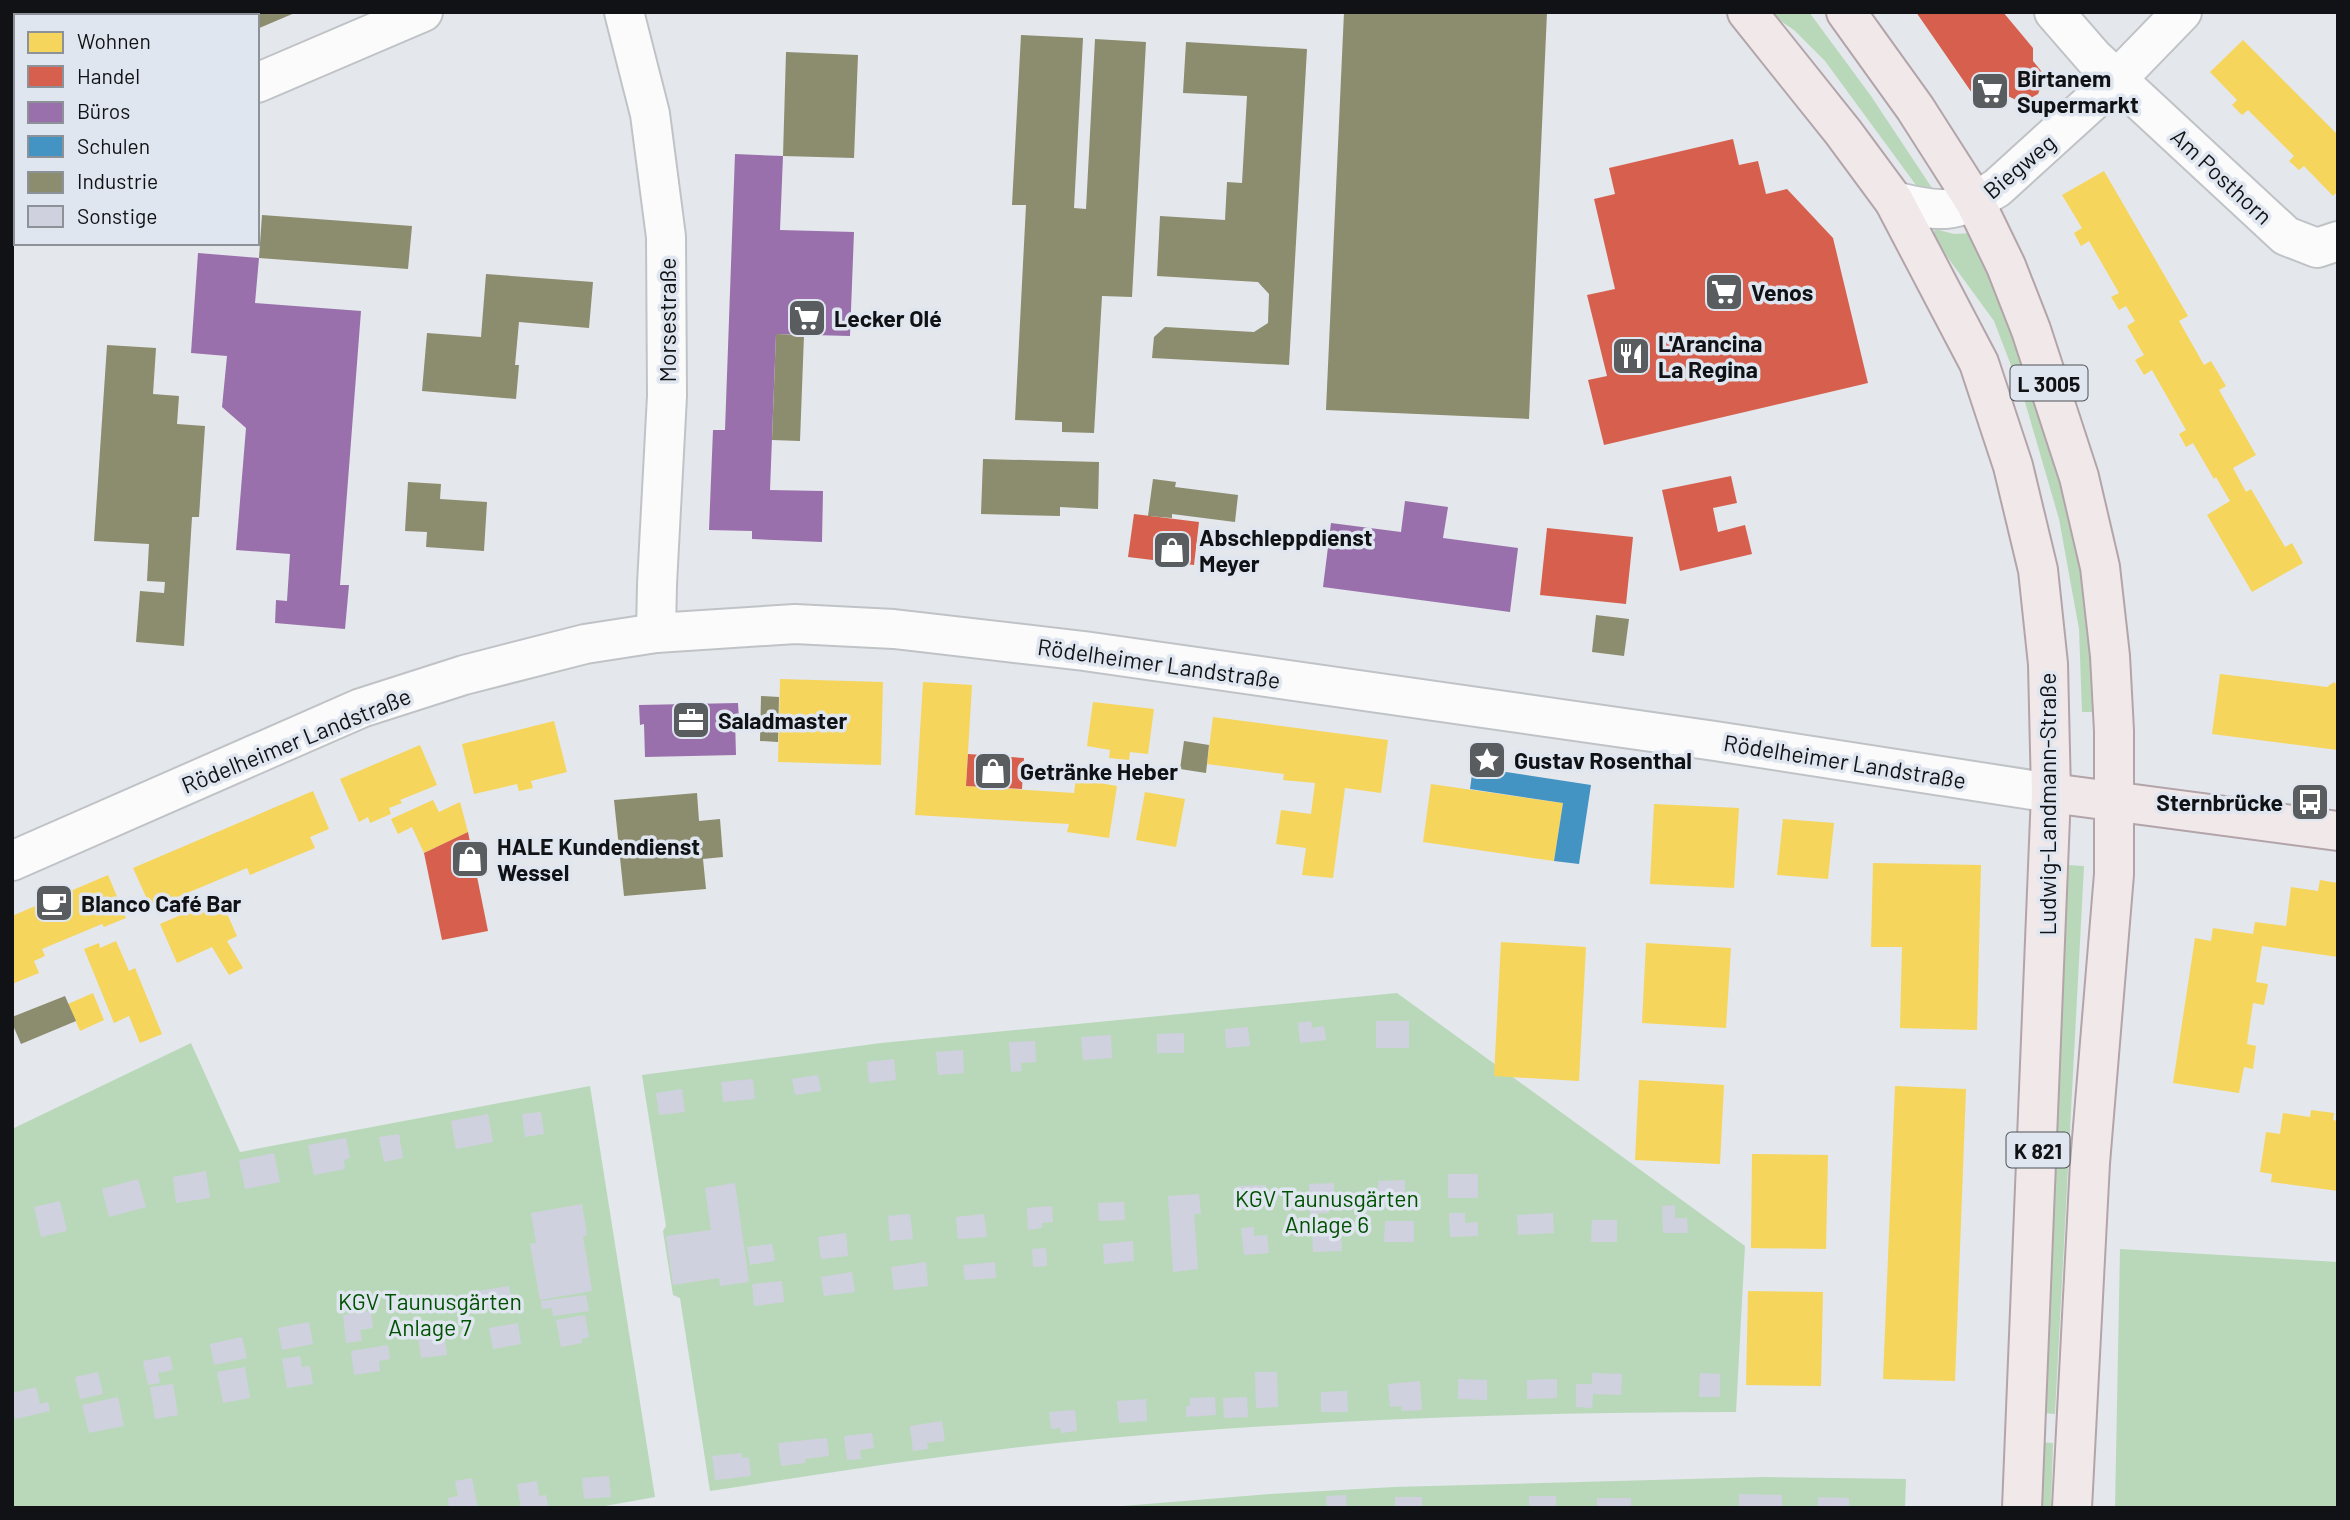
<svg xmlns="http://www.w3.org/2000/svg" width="2350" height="1520" font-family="Barlow,sans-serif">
	<rect width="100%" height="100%" fill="#e4e7ec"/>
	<g fill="#b9d8ba">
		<path d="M1767 12H1809L1871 96 1934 191 1924 196 1825 61 1794 30Z"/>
		<path d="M1935 229 1954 234 1972 233 2033 376 2077 536 2091 629 2095 712H2082L2079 629 2059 519 2025 402 1994 321 1932 236Z"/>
		<path d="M2067 865 2084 866 2055 1414 2042 1413Z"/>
		<path d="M1397 993 1745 1246 1736 1412C1523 1412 1310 1420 1098 1439 968 1451 839 1471 710 1491L680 1298 673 1295 663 1231 666 1226 642 1075 881 1043Z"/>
		<path d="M191 1043 240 1152 590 1086 655 1497 594 1508H12V1129Z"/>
		<path d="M2120 1249 2338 1262V1508H2115Z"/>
		<path d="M2039 1442 2053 1443 2051 1508H2037Z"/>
		<path d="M1764 1477 1906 1479 1905 1508H1098L1270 1494 1394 1487Z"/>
	</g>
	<g fill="#f6d55c">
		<path d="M2243 40 2338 135V191L2333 196 2304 166 2299 170 2289 161 2294 156 2248 110 2242 115 2232 105 2237 100 2210 72Z"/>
		<path d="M2104 171 2188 316 2179 321 2204 365 2211 361 2226 386 2219 390 2256 455 2233 468 2246 492 2251 489 2285 547 2292 543 2303 563 2252 592 2207 515 2230 501 2216 477 2214 479 2193 443 2186 447 2179 434 2186 430 2152 370 2144 375 2135 360 2144 355 2127 326 2135 321 2126 306 2119 310 2111 297 2119 293 2089 241 2081 246 2074 233 2082 228 2062 195Z"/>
		<path d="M2220 674 2327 687 2334 682 2338 686V750L2212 734Z"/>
		<path d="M780 679 883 682 881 765 778 762Z"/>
		<path d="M923 682 972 685 966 786 1074 793 1076 779 1117 786 1109 838 1067 832 1069 824 915 815Z"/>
		<path d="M1093 702 1154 709 1148 754 1130 752 1129 760 1109 758 1110 750 1087 746Z"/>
		<path d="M1213 717 1388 740 1381 793 1345 788 1333 878 1302 875 1306 848 1276 844 1281 810 1311 814 1315 783 1283 780 1284 774 1207 764Z"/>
		<path d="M554 721 567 772 531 781 533 788 519 791 517 784 474 794 462 744Z"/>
		<path d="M420 745 437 785 400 800 402 803 389 808 391 814 370 823 368 817 359 822 340 779Z"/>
		<path d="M1431 784 1563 803 1554 861 1423 842Z"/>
		<path d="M313 791 329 829 310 837 315 848 250 875 247 868 151 908 133 868Z"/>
		<path d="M1145 792 1185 799 1176 847 1136 840Z"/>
		<path d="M433 800 439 812 460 802 468 832 424 853 412 827 398 834 391 819Z"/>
		<path d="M1654 804 1739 808 1734 888 1650 884Z"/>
		<path d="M1783 819 1834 823 1828 879 1777 875Z"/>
		<path d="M1873 863 1981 865 1977 1030 1900 1028 1902 947H1871Z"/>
		<path d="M108 875 126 918 104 927 102 924 42 949 45 956 34 961 39 973 12 984V916Z"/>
		<path d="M2320 880 2338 883V957L2262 946 2256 982 2268 984 2264 1005 2253 1003 2247 1044 2256 1046 2253 1069 2244 1067 2239 1093 2173 1083 2195 938 2211 941 2213 928 2253 934 2255 922 2286 926 2291 887 2318 891Z"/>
		<path d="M220 898 237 936 227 941 243 968 229 975 212 947 177 963 160 924Z"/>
		<path d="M116 941 129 971 135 968 162 1034 140 1043 129 1016 114 1023 84 949 99 943 100 948Z"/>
		<path d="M1501 942 1586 947 1579 1081 1494 1076Z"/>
		<path d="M1646 943 1731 948 1726 1028 1642 1023Z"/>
		<path d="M93 993 104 1020 80 1031 68 1004Z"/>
		<path d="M1639 1080 1724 1085 1720 1164 1635 1160Z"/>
		<path d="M1895 1086 1966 1089 1955 1381 1883 1379Z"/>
		<path d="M2311 1110 2334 1113 2333 1120 2338 1121V1191L2271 1182 2272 1174 2260 1172 2266 1132 2280 1134 2283 1113 2310 1117Z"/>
		<path d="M1752 1154 1828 1155 1826 1249 1751 1248Z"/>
		<path d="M1748 1291 1823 1292 1821 1386 1746 1385Z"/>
	</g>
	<g fill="#d6604d">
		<path d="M1916 12H2003L2033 48V61L2042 72V84L2038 94 2029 99 2016 100 2006 95 1981 106Z"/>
		<path d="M1733 139 1739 165 1758 161 1766 194 1787 189 1833 238 1868 383 1604 445 1588 380 1607 376 1587 295 1615 289 1594 199 1615 194 1609 168Z"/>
		<path d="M1731 476 1737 503 1713 508 1718 532 1745 525 1752 554 1680 571 1662 490Z"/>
		<path d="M1134 514 1199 522 1194 565 1128 557Z"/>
		<path d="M1547 528 1633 537 1626 604 1540 595Z"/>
		<path d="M968 754 1024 758 1022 789 966 786Z"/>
		<path d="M468 832 488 931 442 940 424 853Z"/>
	</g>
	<g fill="#9970ab">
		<path d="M735 154 783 156 780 230 854 232 850 336 776 334 770 490 823 491 822 542 752 539V531L709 530 713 430H725Z"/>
		<path d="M198 253 259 258 255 303 361 311 340 585H349L345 629 275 623 276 600 287 601 290 554 236 550 246 428 222 407 227 356 191 353Z"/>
		<path d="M1405 501 1448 507 1443 538 1518 548 1510 612 1323 587 1331 523 1401 532Z"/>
		<path d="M738 703 739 720H735L736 755 645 757 644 724 640 725 639 705Z"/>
	</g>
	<path fill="#4393c3" d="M1473 767 1591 785 1579 864 1554 861 1563 803 1470 789Z"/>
	<g fill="#8c8c6e">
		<path d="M12 12H121L122 16H16V79L12 72Z"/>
		<path d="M176 12H297L257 29V16H178Z"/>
		<path d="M1344 12H1547L1529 419 1326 410Z"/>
		<path d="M1021 35 1083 38 1074 208 1086 209 1095 39 1146 42 1132 297 1102 296 1094 433 1062 432V422L1015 420 1026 205H1012Z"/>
		<path d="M1186 42 1307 49 1289 365 1152 358 1154 337 1165 327 1254 332 1268 323 1269 294 1258 282 1157 276 1160 216 1225 220 1227 182 1242 183 1247 96 1183 93Z"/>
		<path d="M786 52 858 55 854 158 783 156Z"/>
		<path d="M262 215 412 226 408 269 259 258Z"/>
		<path d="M486 274 593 282 589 328 519 322 515 365H519L516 399 422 391 427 333 481 337Z"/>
		<path d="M776 334 804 335 800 441 772 440Z"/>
		<path d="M107 345 156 348 153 394 179 396 177 424 205 426 199 517H192L184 646 136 642 140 591 164 593 165 582 147 581 149 544 94 541Z"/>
		<path d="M983 459 1099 462 1098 509 1060 507V516L981 514Z"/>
		<path d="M1153 479 1176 482 1175 487 1238 495 1235 522 1172 514V518L1148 516Z"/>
		<path d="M408 482 441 484 440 499 487 502 484 551 426 547 427 532 405 531Z"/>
		<path d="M1596 615 1629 619 1624 656 1592 652Z"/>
		<path d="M761 696 779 697 778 742 760 741Z"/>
		<path d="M1184 741 1209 745 1206 773 1180 769Z"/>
		<path d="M697 793 699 821 720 819 723 857 703 859 706 889 624 896 614 800Z"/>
		<path d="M65 996 76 1021 21 1044 12 1023V1017Z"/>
	</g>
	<g fill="#d0d1de">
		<path d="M1311 1021 1312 1028 1324 1026 1326 1040 1300 1043 1298 1023Z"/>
		<rect x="1376" y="1021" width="33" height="27"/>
		<path d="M1248 1027 1250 1046 1226 1048 1225 1029Z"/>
		<path d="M1184 1033V1053H1157V1034Z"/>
		<path d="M1111 1035 1112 1058 1083 1060 1081 1037Z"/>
		<path d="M1035 1041 1036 1062 1021 1063 1022 1071 1011 1072 1009 1042Z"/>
		<path d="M963 1050 964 1073 938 1075 936 1052Z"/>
		<path d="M894 1059 896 1080 869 1083 867 1062Z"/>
		<path d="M818 1075 821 1091 795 1095 792 1079Z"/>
		<path d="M753 1079 755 1099 723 1102 721 1082Z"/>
		<path d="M682 1089 685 1112 659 1115 656 1093Z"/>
		<path d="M541 1112 544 1134 525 1137 522 1114Z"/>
		<path d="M488 1114 493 1142 456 1149 451 1121Z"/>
		<path d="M399 1134 403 1158 384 1162 379 1137Z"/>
		<path d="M346 1138 350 1158 344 1160 345 1169 314 1175 308 1145Z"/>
		<path d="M274 1153 280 1182 245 1189 239 1160Z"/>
		<path d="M206 1171 210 1198 176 1203 173 1177Z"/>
		<rect x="1448" y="1174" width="30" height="24"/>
		<path d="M138 1179 146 1207 109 1217 102 1189Z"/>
		<path d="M1405 1180V1194H1395V1203H1378V1181Z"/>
		<path d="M735 1183 749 1282 720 1286 719 1278 673 1285 666 1236 711 1230 705 1188Z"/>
		<path d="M1334 1183V1203H1329V1213L1310 1214 1309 1184Z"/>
		<path d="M1266 1185V1205H1238V1186Z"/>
		<path d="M1199 1194 1201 1214H1194L1198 1269 1173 1272 1168 1196Z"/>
		<path d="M60 1201 67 1231 41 1237 34 1207Z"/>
		<path d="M1124 1202 1125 1220 1099 1221 1098 1203Z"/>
		<path d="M582 1204 587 1235 583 1236 592 1291 540 1300 530 1244 536 1243 531 1213Z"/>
		<path d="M1675 1205V1218H1687L1688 1233H1663L1662 1206Z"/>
		<path d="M1052 1206 1053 1222 1042 1223V1228L1028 1230 1027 1208Z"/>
		<path d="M1449 1213H1465V1223L1478 1222V1236L1450 1237Z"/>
		<path d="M1553 1213 1554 1233 1518 1235 1517 1215Z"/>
		<path d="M910 1214 913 1239 890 1241 888 1216Z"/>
		<path d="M984 1214 987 1237 958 1239 956 1217Z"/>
		<path d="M1592 1220H1617V1242H1591Z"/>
		<path d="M1385 1221H1414V1242H1384Z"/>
		<path d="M1254 1227V1236L1267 1235 1269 1253 1244 1255 1241 1228Z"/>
		<path d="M1341 1231 1342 1251 1313 1252 1312 1232Z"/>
		<path d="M846 1233 848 1256 821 1259 818 1237Z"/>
		<path d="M1133 1241 1134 1261 1104 1264 1103 1244Z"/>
		<path d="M772 1244 775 1261 750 1265 747 1247Z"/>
		<path d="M1046 1248 1047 1266 1033 1267 1032 1249Z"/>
		<path d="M926 1262 928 1286 894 1290 891 1267Z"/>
		<path d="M995 1262 996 1278 965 1280 963 1265Z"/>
		<path d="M852 1272 855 1292 824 1296 821 1277Z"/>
		<path d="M782 1281 784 1302 754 1306 752 1284Z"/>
		<path d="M509 1286 512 1304 481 1309 478 1291Z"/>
		<path d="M586 1295 589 1311 553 1316 552 1308 542 1309 541 1301Z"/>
		<path d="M371 1311 373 1328 360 1330 362 1341 346 1343 343 1315Z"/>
		<path d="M585 1315 589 1337 582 1339V1343L561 1347 556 1320Z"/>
		<path d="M309 1322 313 1344 282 1350 278 1328Z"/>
		<path d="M518 1323 521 1344 493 1349 489 1328Z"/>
		<path d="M443 1325 447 1355 421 1358 417 1329Z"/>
		<path d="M242 1337 247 1358 214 1365 210 1344Z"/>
		<path d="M388 1345 390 1359 379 1361 380 1371 354 1375 351 1351Z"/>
		<path d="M170 1356 173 1370 158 1373 160 1383 148 1385 143 1361Z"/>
		<path d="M300 1356 302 1367 310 1366 313 1384 287 1388 282 1359Z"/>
		<path d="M245 1367 250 1398 223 1403 217 1372Z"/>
		<path d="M98 1372 103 1394 80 1399 75 1377Z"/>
		<path d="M1255 1372H1277L1278 1407 1256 1408Z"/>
		<path d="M1592 1373 1622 1374 1621 1395 1593 1394 1592 1408 1576 1407V1384H1592Z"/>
		<path d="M1700 1373 1720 1374V1397H1699Z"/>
		<path d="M1458 1379 1487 1380V1400L1458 1399Z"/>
		<path d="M1557 1379V1398L1527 1399V1380Z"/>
		<path d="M1420 1381 1422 1410 1402 1411 1401 1406 1390 1407 1388 1384Z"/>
		<path d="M173 1384 178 1415 155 1419 150 1387Z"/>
		<path d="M36 1387 40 1404 48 1402 50 1411 15 1419 12 1393Z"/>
		<path d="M1347 1391 1348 1412H1321V1392Z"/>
		<path d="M118 1397 124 1426 89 1433 82 1405Z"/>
		<path d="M1215 1397 1216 1415 1186 1417V1406H1190V1398Z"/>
		<path d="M1247 1397 1248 1417 1224 1418 1223 1398Z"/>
		<path d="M1146 1399 1147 1421 1119 1423 1117 1401Z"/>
		<path d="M1075 1410 1077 1431 1061 1433 1060 1428 1051 1429 1049 1412Z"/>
		<path d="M942 1421 945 1441 927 1443 928 1449 913 1451 910 1426Z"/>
		<path d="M872 1433 874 1448 860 1450 861 1459 847 1460 844 1436Z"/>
		<path d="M827 1438 829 1456 805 1459V1463L781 1466 778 1443Z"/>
		<path d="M742 1453V1458L749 1457 751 1476 715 1480 712 1456Z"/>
		<path d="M609 1476 611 1497 584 1499 582 1478Z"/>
		<path d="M472 1478 478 1508H449L448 1498 458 1496 455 1481Z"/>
		<path d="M537 1481 539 1496 546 1495 548 1506 521 1508 517 1484Z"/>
		<path d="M1739 1494 1782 1495V1508H1739Z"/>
		<path d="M1346 1495 1347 1508H1327L1326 1496Z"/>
		<rect x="1529" y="1496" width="27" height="12"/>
		<rect x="1395" y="1497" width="27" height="11"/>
		<path d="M1818 1497 1849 1498V1508H1818Z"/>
		<rect x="1597" y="1498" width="34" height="10"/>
	</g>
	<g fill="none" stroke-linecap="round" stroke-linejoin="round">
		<defs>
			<g id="minor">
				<path d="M624 12 650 114 666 237 667 396 657 584 656 633"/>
				<path d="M2054 12 2094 58 2286 236 2317 248 2338 241"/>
				<path d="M257 83 423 12"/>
				<path d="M12 186 16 184"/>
				<path d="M1894 201C1940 213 1955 214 1997 188L2118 78 2182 12"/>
				<path d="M12 861 361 708 464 675 585 644 656 633 795 624 894 629 1084 651 1715 741 2051 793"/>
			</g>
			<g id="major">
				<path d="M1747 12 1843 132 1894 201 1979 363 2013 466 2038 570 2048 664 2051 793 2022 1508"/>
				<path d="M1846 12 1915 108 1975 202 2006 266 2031 330 2079 477 2100 567 2110 656 2114 731V874L2090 1163 2072 1508"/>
				<path d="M2051 793 2338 831"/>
			</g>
		</defs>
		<use href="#minor" stroke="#c0c3c6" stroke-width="42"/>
		<use href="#major" stroke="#b3a4a9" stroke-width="42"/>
		<use href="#minor" stroke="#fbfbfc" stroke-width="38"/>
		<use href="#major" stroke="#f1e8ea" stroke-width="38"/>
	</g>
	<defs>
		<symbol id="supermarket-square" viewBox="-11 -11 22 22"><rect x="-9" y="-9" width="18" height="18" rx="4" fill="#5a5d60" stroke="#e0e6ef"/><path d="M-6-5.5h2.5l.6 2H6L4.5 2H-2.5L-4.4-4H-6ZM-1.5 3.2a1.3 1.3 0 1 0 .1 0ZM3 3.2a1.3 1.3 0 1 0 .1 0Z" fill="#fff"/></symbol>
		<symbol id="restaurant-square" viewBox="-11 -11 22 22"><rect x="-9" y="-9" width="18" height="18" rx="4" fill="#5a5d60" stroke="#e0e6ef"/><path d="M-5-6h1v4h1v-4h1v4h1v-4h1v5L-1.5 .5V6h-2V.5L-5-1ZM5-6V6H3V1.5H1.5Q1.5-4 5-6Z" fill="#fff"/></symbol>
		<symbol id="shop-square" viewBox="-11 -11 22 22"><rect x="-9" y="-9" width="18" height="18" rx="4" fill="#5a5d60" stroke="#e0e6ef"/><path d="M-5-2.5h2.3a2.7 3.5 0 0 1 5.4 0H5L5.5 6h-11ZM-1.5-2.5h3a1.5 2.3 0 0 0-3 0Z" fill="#fff"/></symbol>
		<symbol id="office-square" viewBox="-11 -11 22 22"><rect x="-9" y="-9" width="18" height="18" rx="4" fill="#5a5d60" stroke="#e0e6ef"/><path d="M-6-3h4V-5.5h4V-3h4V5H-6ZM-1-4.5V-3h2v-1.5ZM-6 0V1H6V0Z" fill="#fff"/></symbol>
		<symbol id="sight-square" viewBox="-11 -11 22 22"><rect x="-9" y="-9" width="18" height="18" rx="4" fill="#5a5d60" stroke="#e0e6ef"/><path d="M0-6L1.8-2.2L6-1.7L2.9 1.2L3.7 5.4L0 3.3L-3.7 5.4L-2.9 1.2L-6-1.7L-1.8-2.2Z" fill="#fff"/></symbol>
		<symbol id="bus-square" viewBox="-11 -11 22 22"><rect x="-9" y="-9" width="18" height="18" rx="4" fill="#5a5d60" stroke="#e0e6ef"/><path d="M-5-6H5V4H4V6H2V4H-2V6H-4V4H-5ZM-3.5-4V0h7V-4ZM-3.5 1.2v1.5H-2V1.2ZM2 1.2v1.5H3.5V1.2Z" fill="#fff"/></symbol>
		<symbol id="cafe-square" viewBox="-11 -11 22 22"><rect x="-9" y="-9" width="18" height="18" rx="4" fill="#5a5d60" stroke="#e0e6ef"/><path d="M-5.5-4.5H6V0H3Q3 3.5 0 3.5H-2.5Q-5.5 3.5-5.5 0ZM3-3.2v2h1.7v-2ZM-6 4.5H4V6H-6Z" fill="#fff"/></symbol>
	</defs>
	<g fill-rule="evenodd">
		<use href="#supermarket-square" x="1968" y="69" width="44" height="44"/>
		<use href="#supermarket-square" x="1702" y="270" width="44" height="44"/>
		<use href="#supermarket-square" x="785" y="296" width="44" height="44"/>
		<use href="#restaurant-square" x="1609" y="334" width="44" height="44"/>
		<use href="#shop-square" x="1150" y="528" width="44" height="44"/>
		<use href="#office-square" x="669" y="698" width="44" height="44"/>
		<use href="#sight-square" x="1465" y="738" width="44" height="44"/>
		<use href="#shop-square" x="971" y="749" width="44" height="44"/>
		<use href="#bus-square" x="2288" y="780" width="44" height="44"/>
		<use href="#shop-square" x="448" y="837" width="44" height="44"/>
		<use href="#cafe-square" x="32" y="881" width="44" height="44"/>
	</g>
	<g text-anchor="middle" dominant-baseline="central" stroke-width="7" stroke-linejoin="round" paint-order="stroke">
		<g fill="#e0e6ef" stroke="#4e5256" stroke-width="2">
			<rect x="2010.5" y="365.5" width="77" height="35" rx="5"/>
			<rect x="2006.5" y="1132.5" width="63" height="35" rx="5"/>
		</g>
		<g font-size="21" font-weight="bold" fill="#101215">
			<text x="2049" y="383">L 3005</text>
			<text x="2038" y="1150">K 821</text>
		</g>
		<g font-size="23" font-weight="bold" fill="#101215" stroke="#e0e6ef" text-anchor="start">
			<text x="2017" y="78">Birtanem<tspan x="2017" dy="26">Supermarkt</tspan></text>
			<text x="1751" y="292">Venos</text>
			<text x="834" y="318">Lecker Olé</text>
			<text x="1658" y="343">L'Arancina<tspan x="1658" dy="26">La Regina</tspan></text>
			<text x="1199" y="537">Abschleppdienst<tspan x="1199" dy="26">Meyer</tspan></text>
			<text x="718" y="720">Saladmaster</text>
			<text x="1514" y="760">Gustav Rosenthal</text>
			<text x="1020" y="771">Getränke Heber</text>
			<text x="2283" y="802" text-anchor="end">Sternbrücke</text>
			<text x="497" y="846">HALE Kundendienst<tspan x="497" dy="26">Wessel</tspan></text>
			<text x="81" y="903">Blanco Café Bar</text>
		</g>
		<g font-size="23" fill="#101215" stroke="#e0e6ef">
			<text transform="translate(2019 166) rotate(-40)">Biegweg</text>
			<text transform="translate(2222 176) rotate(43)">Am Posthorn</text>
			<text transform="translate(667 320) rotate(-90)">Morsestraße</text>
			<text transform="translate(1159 663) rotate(8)">Rödelheimer Landstraße</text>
			<text transform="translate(296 740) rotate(-22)">Rödelheimer Landstraße</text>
			<text transform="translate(1845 761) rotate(9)">Rödelheimer Landstraße</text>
			<text transform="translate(2047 804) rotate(-90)">Ludwig-Landmann-Straße</text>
		</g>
		<g font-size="23" fill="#005101" stroke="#e0e6ef">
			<text x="1327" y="1198">KGV Taunusgärten<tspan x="1327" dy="26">Anlage 6</tspan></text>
			<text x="430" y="1301">KGV Taunusgärten<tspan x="430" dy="26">Anlage 7</tspan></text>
		</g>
	</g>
	<rect width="2350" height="1520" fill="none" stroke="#101215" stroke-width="28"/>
	<rect x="14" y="14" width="245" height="231" fill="#e0e6ef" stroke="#8d9198" stroke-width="2"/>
	<rect x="28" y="32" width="35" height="21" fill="#f6d55c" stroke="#8d9198" stroke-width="2"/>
	<text x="77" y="49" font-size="21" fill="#101215">Wohnen</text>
	<rect x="28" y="66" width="35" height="21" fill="#d6604d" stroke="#8d9198" stroke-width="2"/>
	<text x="77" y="84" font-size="21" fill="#101215">Handel</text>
	<rect x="28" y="102" width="35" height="21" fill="#9970ab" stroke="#8d9198" stroke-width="2"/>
	<text x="77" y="119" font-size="21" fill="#101215">Büros</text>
	<rect x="28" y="136" width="35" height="21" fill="#4393c3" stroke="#8d9198" stroke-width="2"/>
	<text x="77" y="154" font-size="21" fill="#101215">Schulen</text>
	<rect x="28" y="172" width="35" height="21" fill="#8c8c6e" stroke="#8d9198" stroke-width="2"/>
	<text x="77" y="189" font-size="21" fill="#101215">Industrie</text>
	<rect x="28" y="206" width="35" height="21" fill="#d0d1de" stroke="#8d9198" stroke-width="2"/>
	<text x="77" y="224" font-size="21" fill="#101215">Sonstige</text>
</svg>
